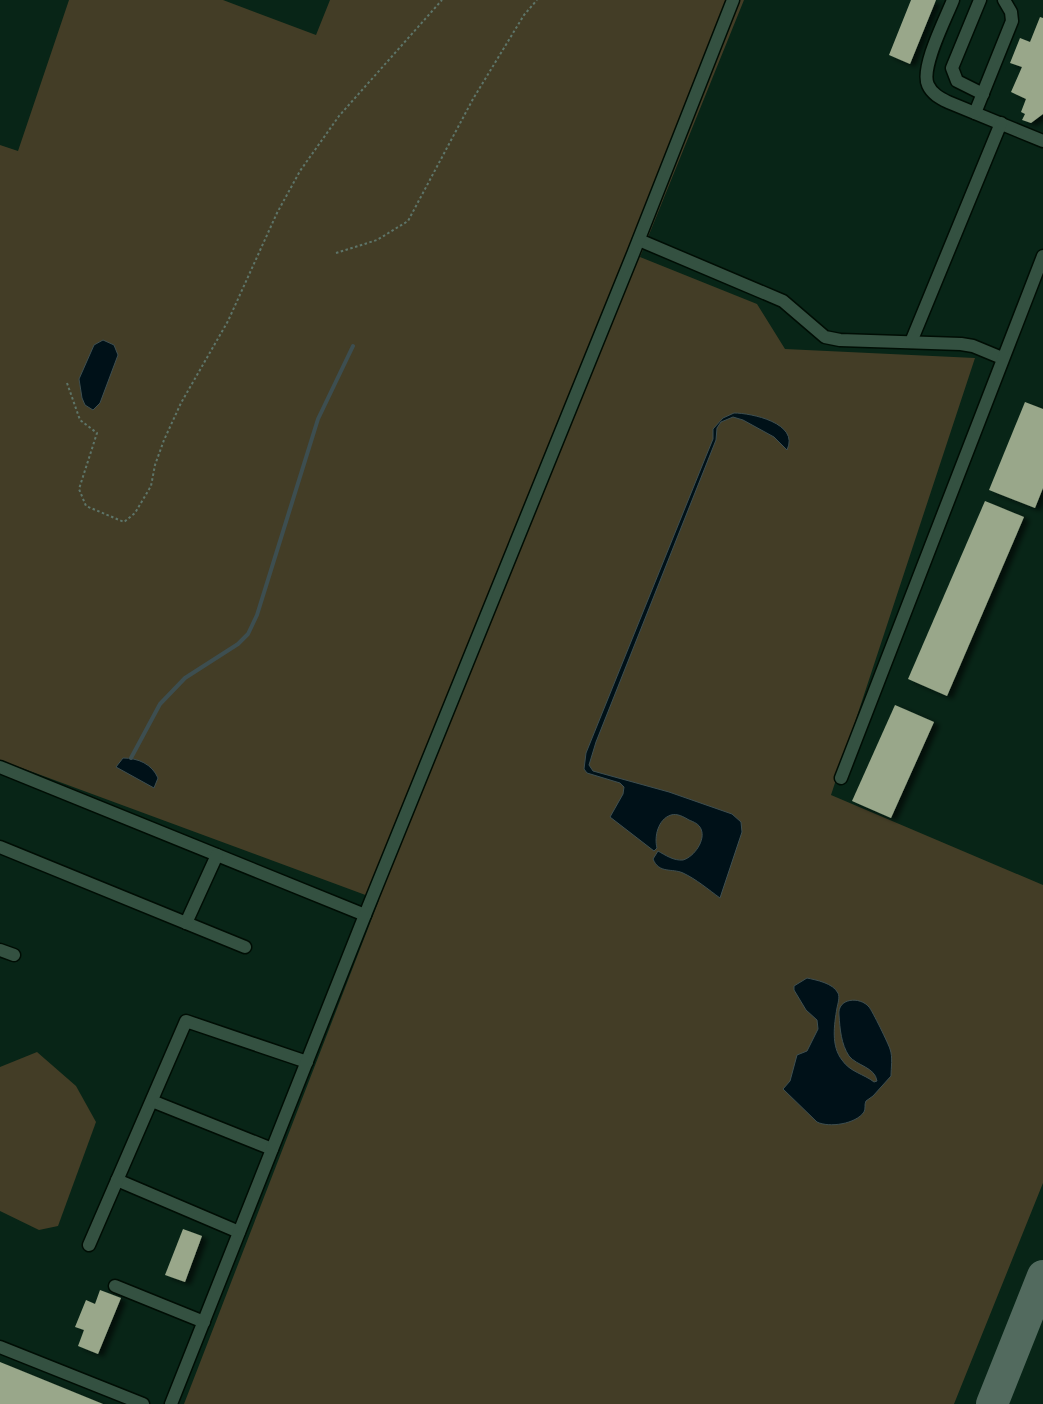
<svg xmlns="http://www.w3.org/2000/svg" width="1043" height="1404" font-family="Poppins,sans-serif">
	<defs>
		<filter id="shadow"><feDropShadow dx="5.5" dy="3" stdDeviation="2.5" flood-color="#0009"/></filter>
	</defs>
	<rect width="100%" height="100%" fill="#082517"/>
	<g fill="#433d26">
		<path d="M69 0H223L316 35 330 0H744L640 257 757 304 785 349 975 358 831 795 1043 885V1183L954 1404H184L379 900 0 760V145L18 151Z"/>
		<path d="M37 1052 76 1086 96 1122 58 1226 39 1230 0 1211V1067Z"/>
	</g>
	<g fill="#001118" stroke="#3d4e50">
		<path d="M103 340 114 345 118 355 100 403 93 410 85 405 82 398 79 379 94 345Z"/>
		<path d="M734 413C751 413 800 423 787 450L774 437 743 420 733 417 721 422 717 428 716 440 596 742 589 765 593 771 669 792 732 814 741 822 742 832 720 898C709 890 696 879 683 873 672 868 659 874 653 859L658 851C665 855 674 861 683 860 694 857 706 840 701 829 699 824 694 822 689 820 684 817 677 813 671 815 658 819 654 837 657 848L654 851 610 817 623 794 624 787 620 783 587 773 584 769 586 753 706 456 713 439V429L723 418Z"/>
		<path d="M123 758C138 758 152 764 158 778L154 788 116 767Z"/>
		<path d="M807 978C816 980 833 983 838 993 840 997 838 1003 837 1008 834 1025 831 1046 842 1060 850 1072 864 1074 874 1082L877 1081C875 1067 857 1066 849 1056 841 1044 840 1029 839 1015 837 998 860 996 869 1007 872 1010 889 1045 890 1049 893 1057 891 1068 891 1076L873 1096 866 1101C864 1105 866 1108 864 1112 856 1124 829 1128 817 1122L783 1089 790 1081 797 1055 807 1051 818 1029 817 1020 806 1010 794 990V986Z"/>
	</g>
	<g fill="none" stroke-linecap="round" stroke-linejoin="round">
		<path stroke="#3d4e50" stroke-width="4" d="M131 758 160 704 185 678 238 644 248 634 257 615 318 419 353 346"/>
		<path stroke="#526a5e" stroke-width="32" d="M992 1404 1043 1276"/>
	</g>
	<g fill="#99a78a" filter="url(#shadow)">
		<path d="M911 0H936L910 64 889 55Z"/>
		<path d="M1040 17 1043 18V114L1031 123 1022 120 1025 114 1021 112 1026 99 1011 92 1022 67 1010 63 1020 38 1030 42Z"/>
		<path d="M1025 402 1043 409V488L1035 508 989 490Z"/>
		<path d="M985 501 1024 517 947 696 908 679Z"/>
		<path d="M895 705 934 722 891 818 852 801Z"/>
		<path d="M183 1229 202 1236 185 1282 165 1275Z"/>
		<path d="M100 1290 121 1298 98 1354 78 1346 84 1330 75 1327 86 1300 95 1304Z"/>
		<path d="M0 1362 103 1404H0Z"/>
	</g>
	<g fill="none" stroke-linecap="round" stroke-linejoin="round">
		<defs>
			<g id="minor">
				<path d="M953 0C946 18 920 68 928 85 932 94 940 98 948 102L1043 141"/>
				<path d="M980 0 952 68 957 81 983 94"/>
				<path d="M975 113 1012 21 1011 12 1004 0"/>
				<path d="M639 240 783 301 825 337 840 340 961 344 973 346 1002 358"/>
				<path d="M911 342 1001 123"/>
				<path d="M0 767 365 915"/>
				<path d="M841 778 1043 256"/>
				<path d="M0 847 245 947"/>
				<path d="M186 923 217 855"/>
				<path d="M0 950 14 955"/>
				<path d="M152 1101 272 1149"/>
				<path d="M117 1180 239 1232"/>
				<path d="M89 1245 186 1021 307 1062"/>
				<path d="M115 1286 204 1322"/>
				<path d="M0 1347 143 1404"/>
				<path d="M171 1404 365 915 633 254 733 0"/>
			</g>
		</defs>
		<use href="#minor" stroke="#000d04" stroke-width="15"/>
		<g stroke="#5e7569" stroke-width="2" stroke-dasharray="2.5 2.5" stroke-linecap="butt">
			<path d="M336 253 377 240 408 221 473 99 524 15 537 0"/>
			<path d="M67 383 80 420 97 433 79 489 86 506 124 522 135 513 151 486 155 465 164 440 181 403 228 321 277 213 300 171 339 116 442 0"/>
		</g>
		<use href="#minor" stroke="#345141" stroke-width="12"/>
	</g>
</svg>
